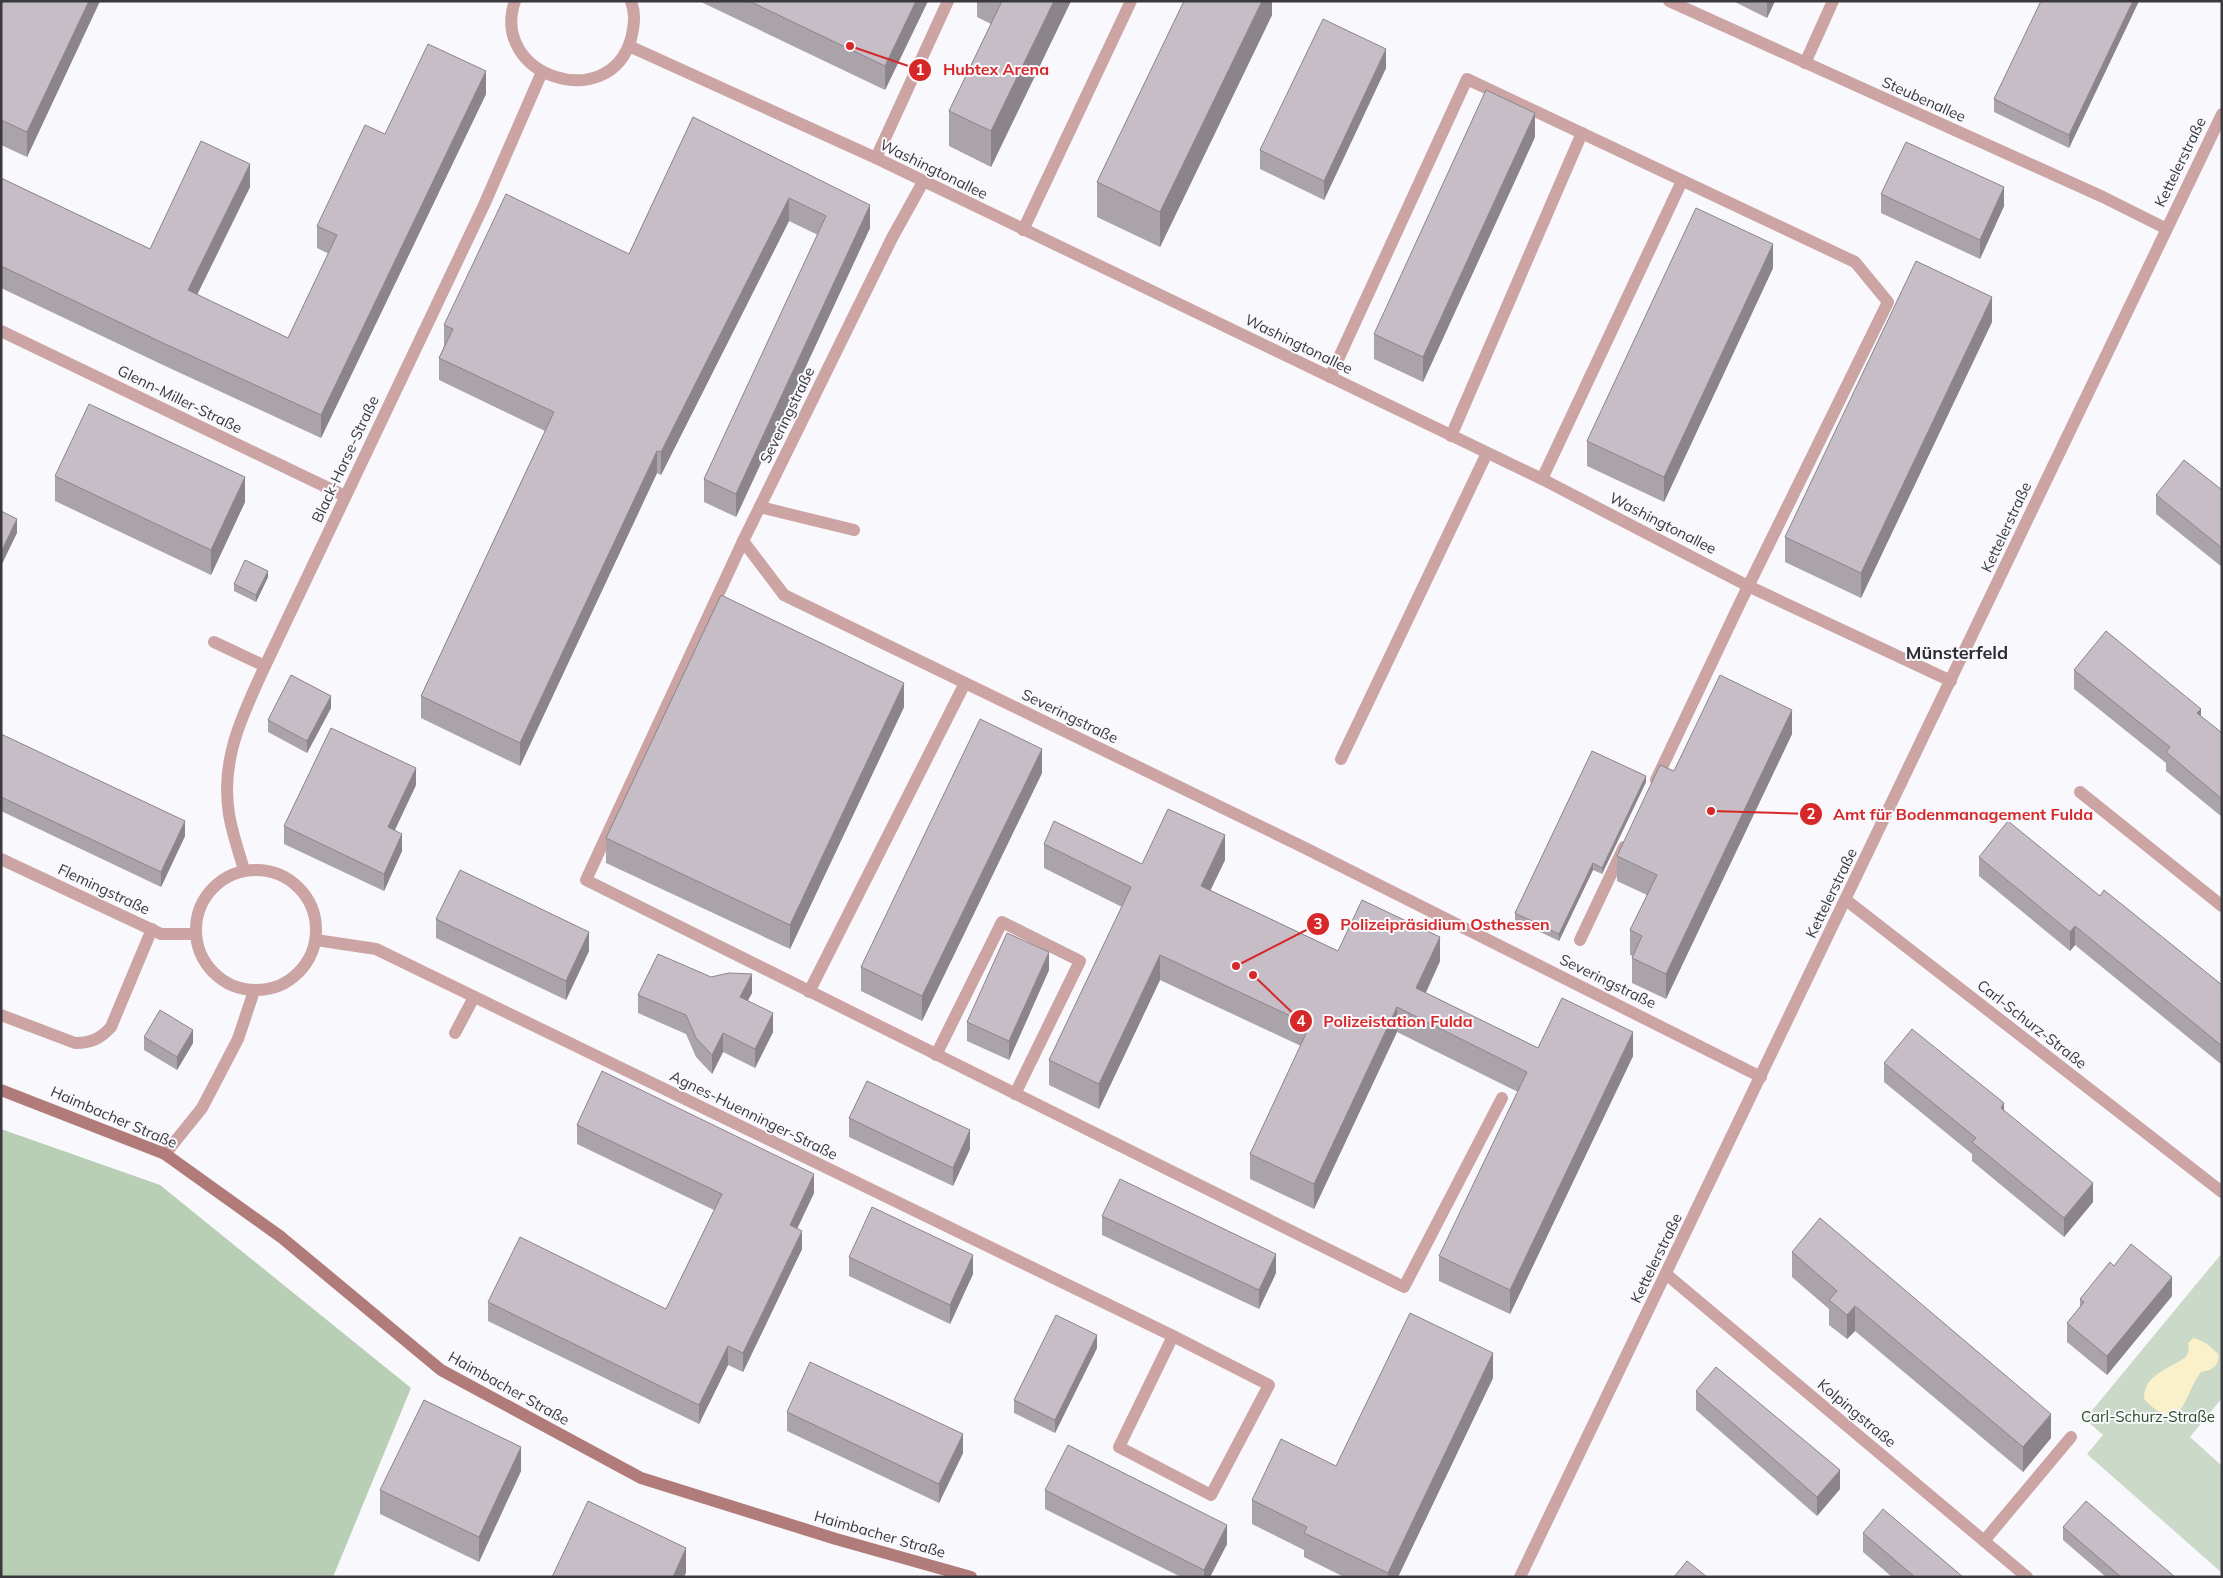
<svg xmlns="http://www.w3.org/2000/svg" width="2223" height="1578" font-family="Mulish,sans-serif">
	<rect width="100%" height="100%" fill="#f9f8fd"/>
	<path fill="#cad9c8" d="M2222 1253V1398L2190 1437 2222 1466V1573L2087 1454 2103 1435 2085 1419Z"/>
	<path fill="#b8ceb5" d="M1 1129 160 1185 411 1388 333 1577H1Z"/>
	<path fill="#faf0ca" d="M2193 1338C2204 1340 2211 1347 2219 1355 2218 1367 2212 1370 2201 1372 2182 1397 2183 1440 2144 1399 2144 1374 2169 1369 2186 1357L2189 1350 2188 1343Z"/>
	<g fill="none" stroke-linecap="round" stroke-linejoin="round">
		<g stroke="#cba4a3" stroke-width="12">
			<path d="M1805 63 1833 1"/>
			<path d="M876 158 948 1"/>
			<path d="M923 182 892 238 743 541 784 595 1303 847 1761 1077"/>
			<path d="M1023 230 1131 1"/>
			<path d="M1330 377 1467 79 1855 262 1888 302 1740 603 1656 780"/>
			<path d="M1451 436 1582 133"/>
			<path d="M1542 479 1682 181"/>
			<path d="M760 507 854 530"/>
			<path d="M743 541 586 880 1404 1287 1502 1098"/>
			<path d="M214 642 265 666"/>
			<path d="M1341 759 1487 453"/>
			<path d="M2080 792 2222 906"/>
			<path d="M1580 940 1624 847"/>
			<path d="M809 992 965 683"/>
			<path d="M1 1015 75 1043C91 1043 100 1039 111 1027L152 929"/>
			<path d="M455 1033 474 997"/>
			<path d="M936 1055 1002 922 1080 961 1015 1094"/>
			<path d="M1666 1274 2027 1577"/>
			<path d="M1984 1541 2071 1437"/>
		</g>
		<g stroke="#cba4a3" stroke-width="12">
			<path d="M515 1C489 76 609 115 631 39 634 26 636 14 631 1"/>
			<path d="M1669 1 2103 197 2165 228"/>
			<path d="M629 46 876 158 1542 479 1748 586 1951 681"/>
			<path d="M1 331 345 496"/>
			<path d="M1 859 161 934H195"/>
			<circle cx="256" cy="930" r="60"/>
			<path d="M244 870C239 852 232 833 229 814 220 759 243 714 265 666L484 205 542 72"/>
			<path d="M1846 900 2222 1192"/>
			<path d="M316 940 376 949 1173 1336 1269 1385 1211 1495 1119 1447 1173 1336"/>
			<path d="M165 1154 202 1108 238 1039 254 991"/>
			<path d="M1520 1577 2222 114"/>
		</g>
		<path stroke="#b17b79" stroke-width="12" d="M1 1090 165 1154 281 1237 441 1370 641 1478 836 1539 971 1577"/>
	</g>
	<g fill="#aba3aa">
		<path d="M1 1H100L27 157 1 145Z"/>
		<path d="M699 1H928L885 90Z"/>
		<path d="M977 1H1071L991 167 949 146V111L991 24 977 17Z"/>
		<path d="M1272 1V15L1160 247 1097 217V182Z"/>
		<path d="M1733 1H1775L1767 18Z"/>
		<path d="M2139 1 2069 148 1994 112V99Z"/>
		<path d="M1386 68 1324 200 1260 169V150Z"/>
		<path d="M486 94 321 438 163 365 1 288V178L150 249 250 187 197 295 288 338 329 254 317 248V226L385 134Z"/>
		<path d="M693 117 870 228 736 517 704 502V479L818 235 789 221 661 475 657 473 520 766 421 718V696L545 431 439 380V358L444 346V325L629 254Z"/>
		<path d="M1535 137 1423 382 1374 359V334Z"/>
		<path d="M1881 194 2004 206 1980 259 1881 213Z"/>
		<path d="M1773 268 1664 502 1587 466V441Z"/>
		<path d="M1992 322 1861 598 1785 562V537Z"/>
		<path d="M55 476 245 502 211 575 55 501Z"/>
		<path d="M2222 490V567L2156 514V495Z"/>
		<path d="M268 577 256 602 234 591V584Z"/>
		<path d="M2074 670 2201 717 2222 733V817L2166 771V763L2074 689Z"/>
		<path d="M904 707 790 949 606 863V838Z"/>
		<path d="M331 708 307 753 268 732V720Z"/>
		<path d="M1 734 185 836 161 887 1 811Z"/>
		<path d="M1792 734 1666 999 1632 983V958L1633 956 1630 955V930L1647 895 1617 881V856L1674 771Z"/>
		<path d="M1042 773 922 1021 861 991V967Z"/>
		<path d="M1646 782 1602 874 1593 870 1559 941 1515 920V913Z"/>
		<path d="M416 785 395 830 402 851 384 891 284 844V826Z"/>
		<path d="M1044 844 1142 864 1225 860 1210 890 1338 951 1440 961 1426 993 1538 1048 1633 1056 1510 1314 1439 1281V1256L1518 1092 1397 1032 1314 1209 1250 1179V1154L1301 1046 1160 980 1099 1109 1049 1085V1060L1122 907 1044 868Z"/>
		<path d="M1979 857 2100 896 2222 985V1065L2075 945 2070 951 1979 876Z"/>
		<path d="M436 919 589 951 566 1000 436 938Z"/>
		<path d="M1049 970 1009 1060 967 1041V1022Z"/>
		<path d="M711 977 752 993 748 1000 773 1032 755 1068 723 1052 712 1074 696 1057 686 1034 638 1013V995Z"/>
		<path d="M144 1037 193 1043 177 1070 144 1050Z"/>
		<path d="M1884 1063 2004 1110 2093 1202 2064 1237 1972 1161V1154L1884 1082Z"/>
		<path d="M849 1118 970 1149 953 1186 849 1137Z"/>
		<path d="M577 1125 814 1193 797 1228 802 1249 743 1372 728 1365 699 1424 488 1321V1302L666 1309 714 1210 577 1144Z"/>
		<path d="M1102 1216 1276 1273 1259 1309 1102 1235Z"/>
		<path d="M1792 1252 2051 1438 2023 1472 1855 1331 1847 1339 1829 1325V1309L1792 1277Z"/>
		<path d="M849 1257 973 1274 950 1324 849 1276Z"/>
		<path d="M2114 1266 2172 1296 2107 1375 2067 1342V1323L2080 1307V1299Z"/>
		<path d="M1097 1348 1055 1433 1014 1413V1400Z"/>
		<path d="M1493 1378 1398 1577H1344L1304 1557V1550L1252 1524V1500L1336 1466Z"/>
		<path d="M1696 1391 1840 1489 1817 1516 1696 1410Z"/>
		<path d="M787 1412 963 1453 939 1503 787 1431Z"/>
		<path d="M521 1471 479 1562 380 1514V1490Z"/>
		<path d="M1045 1490 1227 1544 1210 1577H1181L1045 1509Z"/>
		<path d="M2063 1527 2175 1577H2106L2063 1540Z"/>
		<path d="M1863 1533 1963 1577H1892L1863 1552Z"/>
	</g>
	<g fill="#8b848b">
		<path d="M89 1H100L27 157V132Z"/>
		<path d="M916 1H928L885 90V66Z"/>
		<path d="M1054 1H1071L991 167V131Z"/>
		<path d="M1262 1H1272V15L1160 247V212Z"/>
		<path d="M1767 1H1775L1767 18Z"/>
		<path d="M2133 1H2139L2069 148V135Z"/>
		<path d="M1386 49V68L1324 200V181Z"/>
		<path d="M486 71V94L321 438V415Z"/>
		<path d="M1535 113V137L1423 382V357Z"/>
		<path d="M250 164V187L188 313V290Z"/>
		<path d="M2004 187V206L1980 259V240Z"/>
		<path d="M789 198V221L661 475V452Z"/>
		<path d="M870 205V228L736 517V494Z"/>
		<path d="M1773 244V268L1664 502V477Z"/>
		<path d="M1992 297V322L1861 598V573Z"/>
		<path d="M657 451V473L520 766V743Z"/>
		<path d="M245 477V502L211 575V550Z"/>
		<path d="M17 519V533L1 566V552Z"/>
		<path d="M268 571V577L256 602V595Z"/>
		<path d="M904 683V707L790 949V925Z"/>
		<path d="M331 696V708L307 753V741Z"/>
		<path d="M2201 709V728L2197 713Z"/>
		<path d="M1792 710V734L1666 999V974Z"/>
		<path d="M1042 749V773L922 1021V996Z"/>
		<path d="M416 768V785L388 844V827Z"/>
		<path d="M1646 776V782L1602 874V868Z"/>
		<path d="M185 821V836L161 887V872Z"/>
		<path d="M402 834V851L384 891V874Z"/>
		<path d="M1225 835V860L1201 910V886Z"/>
		<path d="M1593 863V870L1559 941V934Z"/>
		<path d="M2075 926V945L2070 951V932Z"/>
		<path d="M589 932V951L566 1000V981Z"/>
		<path d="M1440 937V961L1416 1013V988Z"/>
		<path d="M1049 952V970L1009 1060V1041Z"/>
		<path d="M1160 955V980L1099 1109V1084Z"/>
		<path d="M752 974V993L740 1015V997Z"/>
		<path d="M1397 1007V1032L1314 1209V1184Z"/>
		<path d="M773 1013V1032L755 1068V1049Z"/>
		<path d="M193 1030V1043L177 1070V1057Z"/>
		<path d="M1633 1032V1056L1510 1314V1290Z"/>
		<path d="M723 1033V1052L712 1074V1055Z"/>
		<path d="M2004 1103V1122L2001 1108Z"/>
		<path d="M970 1130V1149L953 1186V1168Z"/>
		<path d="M814 1174V1193L790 1244V1225Z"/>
		<path d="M2093 1183V1202L2064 1237V1218Z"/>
		<path d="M802 1231V1249L743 1372V1353Z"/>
		<path d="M1276 1254V1273L1259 1309V1290Z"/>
		<path d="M973 1255V1274L950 1324V1305Z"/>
		<path d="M2172 1277V1296L2107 1375V1356Z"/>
		<path d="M1855 1306V1331L1847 1339V1315Z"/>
		<path d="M1097 1335V1348L1055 1433V1420Z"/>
		<path d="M728 1346V1365L699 1424V1405Z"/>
		<path d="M1493 1353V1378L1398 1577H1388V1573Z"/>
		<path d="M2051 1414V1438L2023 1472V1447Z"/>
		<path d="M963 1434V1453L939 1503V1484Z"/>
		<path d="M521 1447V1471L479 1562V1537Z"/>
		<path d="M1840 1470V1489L1817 1516V1497Z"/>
		<path d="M1227 1525V1544L1210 1577H1204V1570Z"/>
		<path d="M686 1548V1573L684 1577H673Z"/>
	</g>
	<g fill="#c7bdc6" stroke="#8b848b">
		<path d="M1 1H89L27 132 1 120Z"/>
		<path d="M749 1H916L885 66Z"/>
		<path d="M1002 1H1054L991 131 949 111Z"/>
		<path d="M1184 1H1262L1160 212 1097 182Z"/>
		<path d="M2041 1H2133L2069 135 1994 99Z"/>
		<path d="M1323 19 1386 49 1324 181 1260 150Z"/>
		<path d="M428 44 486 71 321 415 163 343 1 266V178L150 249 201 141 250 164 188 290 288 338 337 235 317 226 365 125 385 134Z"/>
		<path d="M1486 90 1535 113 1423 357 1374 334Z"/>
		<path d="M693 117 870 205 736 494 704 479 826 216 789 198 661 452 657 451 520 743 421 696 554 412 439 358 453 329 444 325 506 194 629 254Z"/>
		<path d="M1906 142 2004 187 1980 240 1881 194Z"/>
		<path d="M1696 208 1773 244 1664 477 1587 441Z"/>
		<path d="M1916 261 1992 297 1861 573 1785 537Z"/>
		<path d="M89 404 245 477 211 550 55 476Z"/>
		<path d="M2184 460 2222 490V548L2156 495Z"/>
		<path d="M1 511 17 519 1 552Z"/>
		<path d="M245 560 268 571 256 595 234 584Z"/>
		<path d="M721 595 904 683 790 925 606 838Z"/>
		<path d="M2106 631 2201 709 2197 713 2222 733V799L2166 752 2170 747 2074 670Z"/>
		<path d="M291 675 331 696 307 741 268 720Z"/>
		<path d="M1720 675 1792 710 1666 974 1632 958 1642 936 1630 930 1657 875 1617 856 1660 765 1674 771Z"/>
		<path d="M980 719 1042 749 922 996 861 967Z"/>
		<path d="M331 728 416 768 388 827 402 834 384 874 284 826Z"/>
		<path d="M1 734 185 821 161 872 1 797Z"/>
		<path d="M1592 751 1646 776 1602 868 1593 863 1559 934 1515 913Z"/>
		<path d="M1168 809 1225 835 1201 886 1338 951 1362 900 1440 937 1416 988 1538 1048 1562 998 1633 1032 1510 1290 1439 1256 1527 1072 1397 1007 1314 1184 1250 1154 1310 1025 1160 955 1099 1084 1049 1060 1131 887 1044 844 1054 821 1142 864Z"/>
		<path d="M2008 821 2100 896 2104 890 2222 985V1046L2075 926 2070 932 1979 857Z"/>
		<path d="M460 870 589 932 566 981 436 919Z"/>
		<path d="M1007 933 1049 952 1009 1041 967 1022Z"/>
		<path d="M658 954 711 977 729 973 752 974 740 997 773 1013 755 1049 723 1033 712 1055 696 1038 686 1015 638 995Z"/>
		<path d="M160 1010 193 1030 177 1057 144 1037Z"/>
		<path d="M1912 1029 2004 1103 2001 1108 2093 1183 2064 1218 1972 1142 1976 1138 1884 1063Z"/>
		<path d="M602 1071 814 1174 790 1225 802 1231 743 1353 728 1346 699 1405 488 1302 520 1237 666 1309 722 1194 577 1125Z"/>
		<path d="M867 1081 970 1130 953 1168 849 1118Z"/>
		<path d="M1120 1179 1276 1254 1259 1290 1102 1216Z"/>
		<path d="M872 1207 973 1255 950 1305 849 1257Z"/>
		<path d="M1820 1218 2051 1414 2023 1447 1855 1306 1847 1315 1829 1300 1837 1291 1792 1252Z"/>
		<path d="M2131 1244 2172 1277 2107 1356 2067 1323 2084 1302 2080 1299 2110 1262 2114 1266Z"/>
		<path d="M1410 1313 1493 1353 1388 1573 1304 1533 1307 1527 1252 1500 1281 1439 1336 1466Z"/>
		<path d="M1056 1315 1097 1335 1055 1420 1014 1400Z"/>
		<path d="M810 1362 963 1434 939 1484 787 1412Z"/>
		<path d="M1716 1367 1840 1470 1817 1497 1696 1391Z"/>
		<path d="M424 1400 521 1447 479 1537 380 1490Z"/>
		<path d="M1068 1445 1227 1525 1204 1570 1045 1490Z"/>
		<path d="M588 1501 686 1548 673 1577H552Z"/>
		<path d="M2086 1501 2175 1577H2121L2063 1527Z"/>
		<path d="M1883 1509 1963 1577H1915L1863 1533Z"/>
		<path d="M1687 1561 1707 1577H1674Z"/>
	</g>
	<g text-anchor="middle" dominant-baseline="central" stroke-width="4" stroke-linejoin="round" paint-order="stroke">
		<g font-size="15" fill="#3a393e" stroke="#f9f8fd">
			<text transform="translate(1924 99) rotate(24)">Steubenallee</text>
			<text transform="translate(2180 162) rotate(-64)">Kettelerstraße</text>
			<text transform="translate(934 169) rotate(26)">Washingtonallee</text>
			<text transform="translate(1299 344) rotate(26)">Washingtonallee</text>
			<text transform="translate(180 399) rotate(26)">Glenn-Miller-Straße</text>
			<text transform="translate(787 415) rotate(-64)">Severingstraße</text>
			<text transform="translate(345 459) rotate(-65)">Black-Horse-Straße</text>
			<text transform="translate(1663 523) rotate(27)">Washingtonallee</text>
			<text transform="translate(2006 527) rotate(-65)">Kettelerstraße</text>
			<text transform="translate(1070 716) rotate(26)">Severingstraße</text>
			<text transform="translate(104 889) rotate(25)">Flemingstraße</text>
			<text transform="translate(1831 893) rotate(-64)">Kettelerstraße</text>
			<text transform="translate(1608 981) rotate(26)">Severingstraße</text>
			<text transform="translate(2032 1024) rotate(38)">Carl-Schurz-Straße</text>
			<text transform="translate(754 1115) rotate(26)">Agnes-Huenninger-Straße</text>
			<text transform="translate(114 1117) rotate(23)">Haimbacher Straße</text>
			<text transform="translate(1656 1258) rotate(-64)">Kettelerstraße</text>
			<text transform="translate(509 1388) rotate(29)">Haimbacher Straße</text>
			<text transform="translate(1857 1413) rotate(40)">Kolpingstraße</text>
			<text transform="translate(880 1534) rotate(16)">Haimbacher Straße</text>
		</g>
		<g font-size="15" fill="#2b4c27" stroke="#f9f8fd">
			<text x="2148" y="1416">Carl-Schurz-Straße</text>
		</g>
		<g font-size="18" font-weight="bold" fill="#2e2d36" stroke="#f9f8fd">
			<text x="1957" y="652">Münsterfeld</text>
		</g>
	</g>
	<path fill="none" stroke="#d62828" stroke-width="2" d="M850 46L920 70M1711 811L1811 814M1236 966L1318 924M1253 975L1301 1021"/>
	<g fill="#d62828" stroke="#f9f8fd" stroke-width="2">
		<circle cx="850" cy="46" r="5"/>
		<circle cx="1711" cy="811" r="5"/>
		<circle cx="1236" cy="966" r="5"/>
		<circle cx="1253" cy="975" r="5"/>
		<circle cx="920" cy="70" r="12"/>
		<circle cx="1811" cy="814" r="12"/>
		<circle cx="1318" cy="924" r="12"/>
		<circle cx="1301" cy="1021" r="12"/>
	</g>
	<g font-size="15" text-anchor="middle" font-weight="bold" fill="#fff">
		<text x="920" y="75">1</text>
		<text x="1811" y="819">2</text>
		<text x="1318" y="929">3</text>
		<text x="1301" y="1026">4</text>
	</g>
	<g font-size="16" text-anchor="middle" font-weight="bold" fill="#d62828" stroke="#f9f8fd" stroke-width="4" stroke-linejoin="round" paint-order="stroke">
		<text x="996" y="75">Hubtex Arena</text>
		<text x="1963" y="820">Amt für Bodenmanagement Fulda</text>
		<text x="1445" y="930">Polizeipräsidium Osthessen</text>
		<text x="1398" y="1027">Polizeistation Fulda</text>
	</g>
	<rect width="2223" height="1578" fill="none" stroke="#3a393e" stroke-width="5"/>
</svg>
